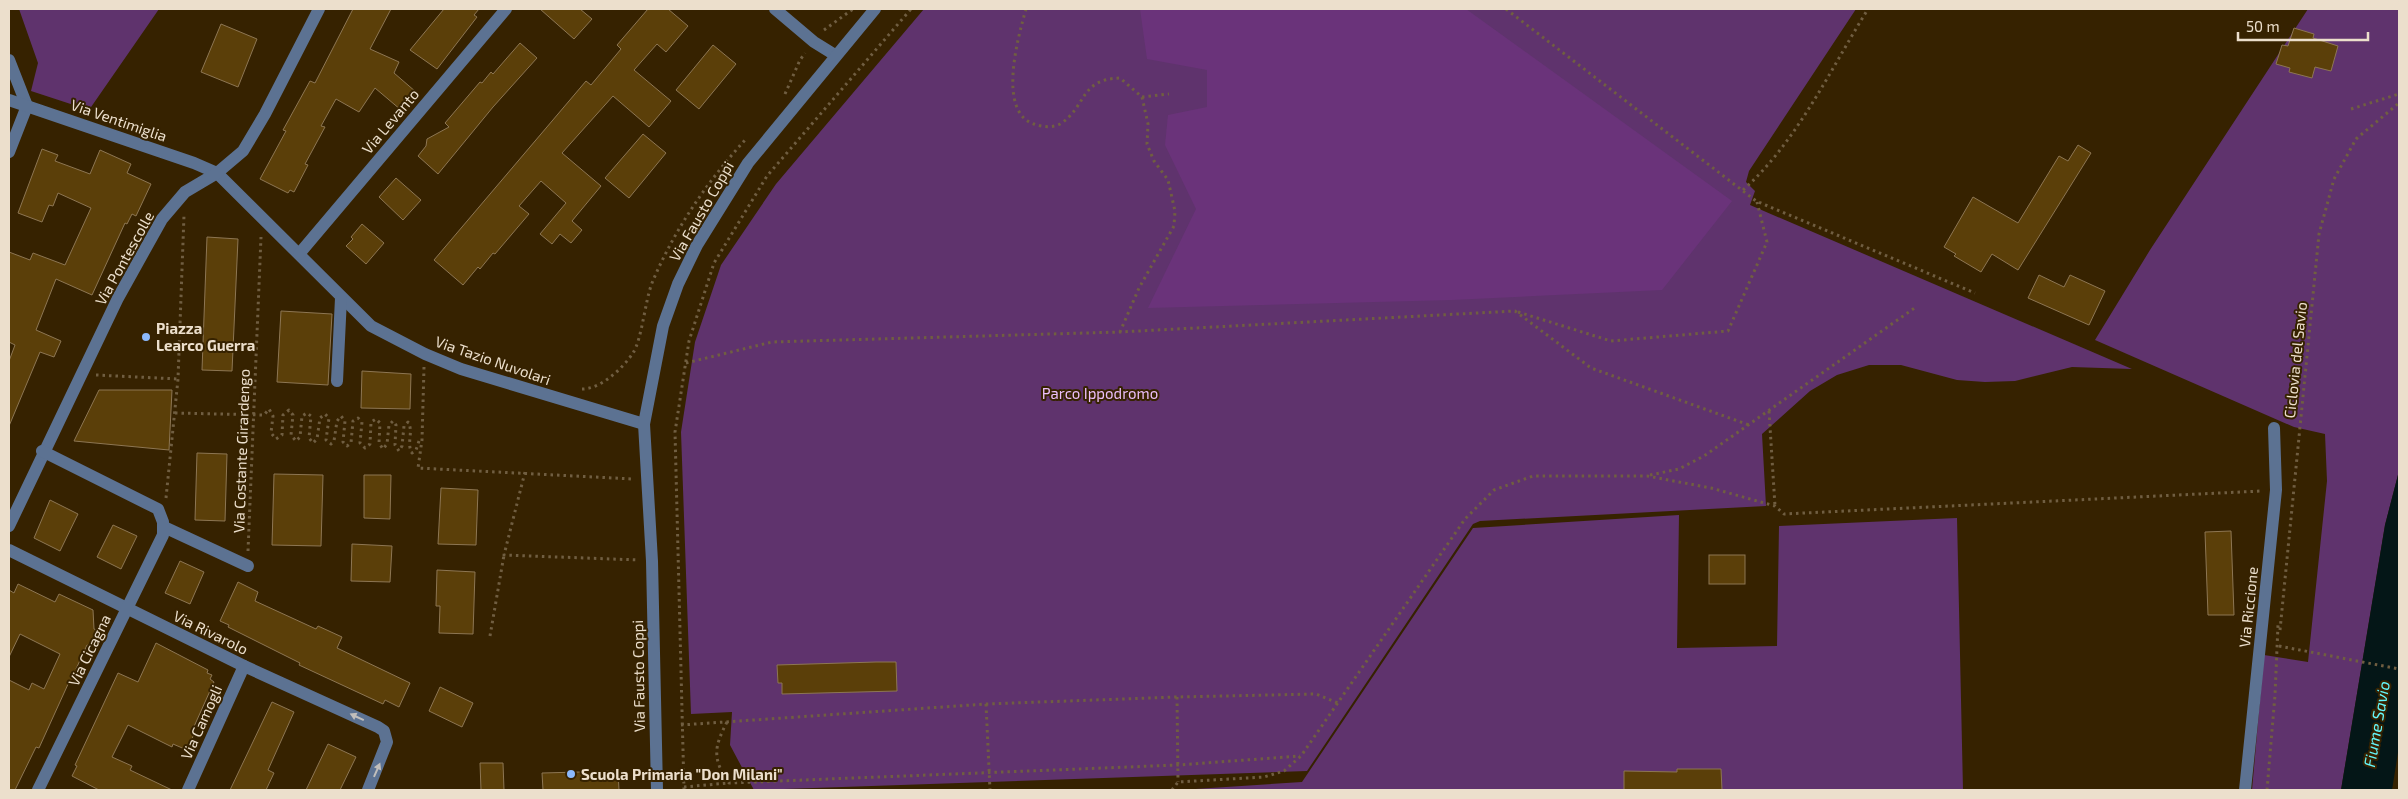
<svg xmlns="http://www.w3.org/2000/svg" width="2408" height="799" font-family="'Exo 2',sans-serif">
	<rect width="100%" height="100%" fill="#362200"/>
	<g fill="#5f336d">
		<path d="M19 9H159L89 110 31 91 38 63Z"/>
		<path d="M924 9H1856L1749 171 1746 182 1755 191 1750 205 2132 369 2072 367 2015 381 1985 382 1957 380 1901 365H1869L1837 375 1810 391 1762 434 1766 506 1480 521 1473 524 1307 771 754 790 730 745 732 712 691 714 681 432 695 342 721 265 776 184Z"/>
		<path d="M2308 9H2399V471L2385 525 2341 790H2252L2264 655 2308 662 2327 481 2325 434 2294 427 2095 340 2150 250Z"/>
		<path d="M1679 515 1677 648 1777 646 1779 526 1957 518 1963 790H1180L1302 782 1473 528Z"/>
	</g>
	<path fill="#6a337a" d="M1140 9H1466L1732 201 1662 290 1452 300 1148 308 1196 209 1165 145 1168 115 1207 107V70L1147 59Z"/>
	<path fill="#041617" d="M2399 471V746L2392 790H2341L2385 525Z"/>
	<g fill="#5b3f09" stroke="#8d7653">
		<path d="M353 9H391L370 49 399 62 394 73 416 92 401 110 375 88 359 112 336 99 321 126 325 127 305 164 308 165 294 192 290 190 288 193 260 179 286 131 283 130 310 81 315 83Z"/>
		<path d="M444 9H479L474 15 477 17 437 69 410 50Z"/>
		<path d="M540 9H580L592 19 574 39Z"/>
		<path d="M648 9H668L688 26 666 52 657 44 634 70 671 101 649 127 613 96 562 153 601 186 572 221 582 230 571 243 560 234 552 244 540 234 566 203 541 181 519 206 529 214 495 254 493 253 480 269 478 267 463 285 434 260 586 81 591 85 621 49 617 45Z"/>
		<path d="M221 24 257 39 238 87 201 72Z"/>
		<path d="M2294 28 2314 34 2313 38 2338 46 2331 71 2315 67 2312 78 2289 72 2290 68 2276 64 2282 45 2288 46Z"/>
		<path d="M520 43 537 58 493 107 438 174 418 156 426 146 427 139 449 127 445 123 480 82 482 83 491 72 493 74Z"/>
		<path d="M713 45 736 64 699 109 676 90Z"/>
		<path d="M643 134 666 153 629 198 605 178Z"/>
		<path d="M2078 145 2091 153 2018 270 1992 254 1981 272 1954 256 1956 254 1944 247 1973 197 2018 223 2059 156 2068 161Z"/>
		<path d="M42 149 58 155 55 161 90 174 100 150 131 164 127 173 151 184 136 216 132 214 127 224 125 223 92 295 56 279 36 330 61 341 54 357 40 352 9 426V361L15 345 9 342V252L30 260 33 253 65 265 91 208 58 193 53 206 49 205 42 222 18 213Z"/>
		<path d="M396 178 421 200 403 220 379 197Z"/>
		<path d="M362 224 384 243 366 264 346 246 353 239 351 237Z"/>
		<path d="M207 237 238 239 232 371 202 370Z"/>
		<path d="M2039 275 2064 287 2070 275 2105 291 2089 325 2028 298Z"/>
		<path d="M281 311 332 314 328 385 277 382Z"/>
		<path d="M362 371 411 374 410 409 361 408Z"/>
		<path d="M99 390H172L169 450 74 441Z"/>
		<path d="M197 453 227 454 225 521 195 520Z"/>
		<path d="M274 474 323 475 321 546 272 545Z"/>
		<path d="M364 475H391L390 519 364 518Z"/>
		<path d="M441 488 478 490 476 545 438 544Z"/>
		<path d="M50 500 78 514 60 551 34 538Z"/>
		<path d="M113 525 137 536 121 569 97 557Z"/>
		<path d="M2231 531 2234 615H2208L2205 532Z"/>
		<path d="M352 544 392 546 390 582 351 581Z"/>
		<rect x="1709" y="555" width="36" height="29"/>
		<path d="M180 561 204 572 190 604 165 593Z"/>
		<path d="M437 570 475 572 473 634 439 633 440 606H436Z"/>
		<path d="M238 582 258 592 255 601 316 629 318 626 342 637 337 648 410 683 399 707 385 700 383 704 299 665 300 663 228 627 229 625 220 621Z"/>
		<path d="M18 584 55 602 59 594 93 610 94 629 98 631 90 646 87 645 76 669 79 670 73 683 69 682 39 748 36 747 15 790H9V680L29 690 32 683 44 689 60 654 20 634 9 657V590L14 593Z"/>
		<path d="M156 643 208 670 207 673 212 675 210 679 214 682 192 731 195 732 187 750 173 744 172 747 128 725 112 757 132 766 130 770 172 790H99L72 776 77 766 75 765 118 673 138 682Z"/>
		<path d="M876 662H896L897 691 782 694V683H778L777 665Z"/>
		<path d="M440 687 473 703 462 727 429 711Z"/>
		<path d="M272 702 294 712 268 770 274 773 266 790H230Z"/>
		<path d="M328 744 356 757 340 790H306Z"/>
		<path d="M480 763H503L504 790H481Z"/>
		<path d="M1677 769H1721L1722 790H1624V771L1677 772Z"/>
		<path d="M618 771 619 790H543L542 773Z"/>
	</g>
	<g fill="none" stroke-linecap="round" stroke-linejoin="round">
		<g stroke="#705e41" stroke-width="3" stroke-dasharray="2.5 4" stroke-linecap="butt">
			<path d="M1026 9C1018 37 997 112 1034 124 1041 127 1053 128 1060 124 1087 107 1079 79 1120 78L1142 97 1148 124 1147 144 1154 161 1168 180 1175 211 1174 226 1139 288 1120 332"/>
			<path d="M1506 9 1756 201 1975 293"/>
			<path d="M824 30 853 9"/>
			<path d="M785 94 800 60 805 53"/>
			<path d="M1142 97 1169 94"/>
			<path d="M2351 109 2399 94"/>
			<path d="M1743 190C1797 142 1830 70 1868 9"/>
			<path d="M1518 312 1611 341 1728 331 1767 242 1757 202"/>
			<path d="M686 363 772 342 1120 332 1515 311 1591 368 1749 425"/>
			<path d="M424 367 422 440 418 468 633 479"/>
			<path d="M96 375 178 379"/>
			<path d="M582 389C601 389 623 368 633 353 642 339 645 301 652 283 674 230 707 182 745 140"/>
			<path d="M1769 411 1775 506"/>
			<path d="M175 413 264 415 269 409 273 416 271 433 276 439 282 435 283 415 289 410 293 415 291 435 296 441 300 437 302 416 307 413 311 416 309 438 313 443 317 439 320 418 325 414 329 418 326 440 331 444 334 441 337 421 341 416 345 421 343 442 347 446 351 443 353 421 358 418 362 422 360 443 365 448 370 444 371 422 376 419 380 423 379 443 383 449 387 444 389 425 393 421 396 425 395 445 399 451 402 446 404 426 408 422C414 432 406 443 412 453L416 450 419 441 422 440"/>
			<path d="M525 472 504 555 639 560"/>
			<path d="M1650 475 1679 469 1704 456 1916 307"/>
			<path d="M166 498 178 379 184 215"/>
			<path d="M248 551 261 237"/>
			<path d="M2280 630 2319 234 2334 179 2356 139 2399 103"/>
			<path d="M490 636 504 555"/>
			<path d="M2279 646 2399 669"/>
			<path d="M1177 697 1178 782"/>
			<path d="M986 704 990 790"/>
			<path d="M727 722C714 747 712 759 729 783L1178 765 1300 756"/>
			<path d="M681 725 986 704 1177 697 1316 694 1338 703"/>
			<path d="M684 787 728 783"/>
			<path d="M684 790 675 432 689 341 714 263 767 176 911 9"/>
			<path d="M1172 790 1178 782 1264 777 1284 771 1301 756 1465 519 1494 490 1533 476H1647L1711 488 1775 506 1784 514 2262 491"/>
			<path d="M2267 790 2275 695 2278 625"/>
		</g>
		<g stroke="#5c7292" stroke-width="12">
			<path d="M775 9 814 42 835 55"/>
			<path d="M9 60 27 106 9 152"/>
			<path d="M9 100 194 163 217 173 371 326 425 354 461 369 644 424"/>
			<path d="M299 254 506 9"/>
			<path d="M337 381 341 298"/>
			<path d="M9 526 118 298 162 219 185 192 217 173 243 151 265 114 319 9"/>
			<path d="M164 527 248 566"/>
			<path d="M9 550 244 666 378 727 384 731 387 742 368 790"/>
			<path d="M38 790 163 535V522L158 509 42 451"/>
			<path d="M188 790 244 666"/>
			<path d="M657 790 652 561 644 424 663 326 678 284 697 245 748 163 875 9"/>
			<path d="M2245 790 2276 490 2274 428"/>
		</g>
	</g>
	<defs><path id="oneway-solid" d="M-6-.8H1V-3.2L6.5 0L1 3.2V.8H-6Z" transform="scale(1.25)"/></defs>
	<g fill="#c1bebb">
		<use href="#oneway-solid" transform="translate(357 717) rotate(-155)"/>
		<use href="#oneway-solid" transform="translate(377 770) rotate(-66)"/>
	</g>
	<g fill="#8cb9fc" stroke="#362200" stroke-width="2">
		<circle cx="146" cy="337" r="5"/>
		<circle cx="571" cy="774" r="5"/>
	</g>
	<g text-anchor="middle" dominant-baseline="central" stroke-width="4" stroke-linejoin="round" paint-order="stroke">
		<g font-size="15" fill="#ecdfcc" stroke="#362200">
			<text transform="translate(119 120) rotate(19)">Via Ventimiglia</text>
			<text transform="translate(390 121) rotate(-50)">Via Levanto</text>
			<text transform="translate(701 211) rotate(-60)">Via Fausto Coppi</text>
			<text transform="translate(124 258) rotate(-61)">Via Pontescolle</text>
			<text transform="translate(493 360) rotate(19)">Via Tazio Nuvolari</text>
			<text transform="translate(2295 360) rotate(-84)">Ciclovia del Savio</text>
			<text transform="translate(241 451) rotate(-88)">Via Costante Girardengo</text>
			<text transform="translate(2248 607) rotate(-84)">Via Riccione</text>
			<text transform="translate(211 632) rotate(26)">Via Rivarolo</text>
			<text transform="translate(89 650) rotate(-64)">Via Cicagna</text>
			<text transform="translate(638 676) rotate(-91)">Via Fausto Coppi</text>
			<text transform="translate(201 722) rotate(-66)">Via Camogli</text>
		</g>
		<g font-size="15" font-weight="bold" fill="#ecdfcc" stroke="#362200" text-anchor="start">
			<text x="156" y="328">Piazza<tspan x="156" dy="17">Learco Guerra</tspan></text>
			<text x="581" y="774">Scuola Primaria "Don Milani"</text>
		</g>
		<g font-size="15" fill="#ecbffb" stroke="#362200">
			<text x="1100" y="393">Parco Ippodromo</text>
		</g>
		<g font-size="16" font-style="italic" fill="#64f8fc" stroke="#362200">
			<text transform="translate(2376 724) rotate(-80)">Fiume Savio</text>
		</g>
	</g>
	<rect width="2408" height="799" fill="none" stroke="#ecdfcc" stroke-width="20"/>
	<path d="M2238 32v8h130v-8" fill="none" stroke="#ecdfcc" stroke-width="2.5"/>
	<text x="2246" y="32" font-size="15" fill="#ecdfcc" stroke="#362200" stroke-width="4" paint-order="stroke">50 m</text>
</svg>
